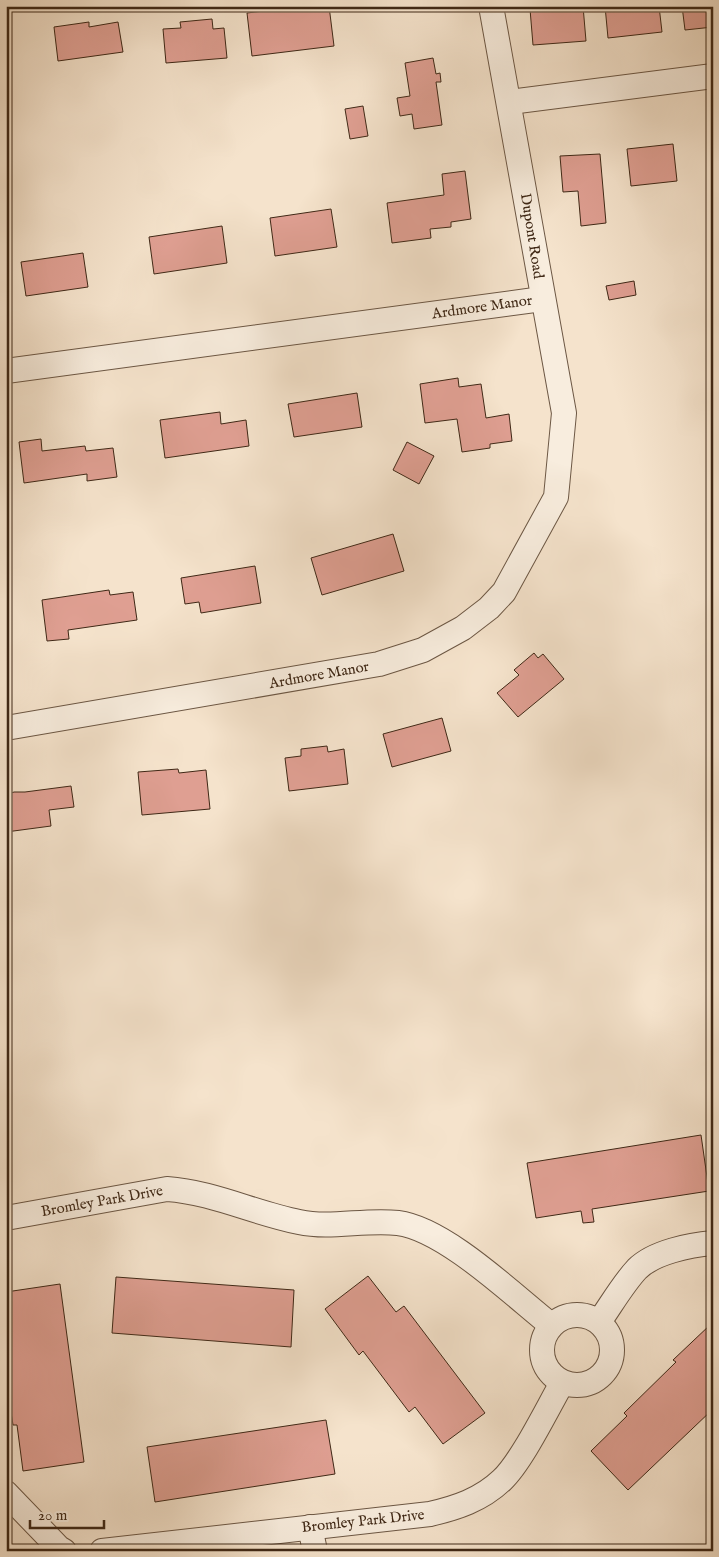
<svg xmlns="http://www.w3.org/2000/svg" width="719" height="1557" font-family="'IM FELL English',serif">
	<rect width="100%" height="100%" fill="#f5e3cc"/>
	<filter id="stains"><feTurbulence type="fractalNoise" baseFrequency=".004" numOctaves="4"/><feColorMatrix values="0 0 0 0 .2 0 0 0 0 .09 0 0 0 0 .02 0 0 0 .5 -.17"/></filter>
	<radialGradient id="worn" r=".72"><stop offset=".6" stop-color="#630" stop-opacity="0"/><stop offset="1" stop-color="#630" stop-opacity=".3"/></radialGradient>
	<g fill="#df9f92" stroke="#3f2816">
		<path d="M303 6H329L334 46 252 56 247 13Z"/>
		<path d="M583 6 586 41 533 45 530 9Z"/>
		<path d="M605 6H659L662 32 608 38Z"/>
		<path d="M682 6H713V27L685 30Z"/>
		<path d="M212 19 213 29 224 28 227 58 166 63 163 29 181 28 180 22Z"/>
		<path d="M89 22V27L118 22 123 52 58 61 54 27Z"/>
		<path d="M433 58 436 74 440 73 441 82H436L442 125 414 129 412 114 400 116 397 98 410 96 405 63Z"/>
		<path d="M363 106 368 136 350 139 345 109Z"/>
		<path d="M708 138H713V173H711Z"/>
		<path d="M673 144 677 181 631 186 627 149Z"/>
		<path d="M600 154 606 223 581 226 578 191 563 192 560 156Z"/>
		<path d="M465 171 471 219 451 222V227L430 229 431 238 392 243 387 203 444 195 442 174Z"/>
		<path d="M331 209 337 247 275 256 270 218Z"/>
		<path d="M222 226 227 263 154 274 149 237Z"/>
		<path d="M83 253 88 287 26 296 21 262Z"/>
		<path d="M634 281 636 295 609 300 606 286Z"/>
		<path d="M458 378 459 387 481 384 486 418 509 414 512 441 490 444V448L462 452 457 419 425 423 420 384Z"/>
		<path d="M357 393 362 427 294 437 288 404Z"/>
		<path d="M220 412 221 424 246 420 249 446 165 458 160 420Z"/>
		<path d="M41 439 42 451 85 446 86 451 113 448 117 477 87 481V474L24 483 19 442Z"/>
		<path d="M407 442 434 456 419 484 393 470Z"/>
		<path d="M393 534 404 571 322 595 311 558Z"/>
		<path d="M255 566 261 603 201 613 199 602 185 604 181 578Z"/>
		<path d="M109 590 110 595 133 592 137 620 68 630 69 639 47 641 42 600Z"/>
		<path d="M534 653 538 658 543 654 564 679 518 717 497 693 519 675 514 670Z"/>
		<path d="M442 718 451 751 392 767 383 734Z"/>
		<path d="M327 746 328 752 344 749 348 784 289 791 285 758 301 756V749Z"/>
		<path d="M178 769 179 773 206 770 210 809 142 815 138 772Z"/>
		<path d="M71 786 74 807 49 810 51 826 6 832V795L14 792H25Z"/>
		<path d="M701 1135 709 1191 592 1209 594 1222 583 1223 581 1211 536 1218 527 1163Z"/>
		<path d="M368 1276 396 1312 404 1306 485 1413 443 1444 415 1407 409 1412 363 1351 359 1355 325 1309Z"/>
		<path d="M116 1277 294 1290 291 1347 112 1333Z"/>
		<path d="M60 1284 84 1462 23 1471 17 1425H13L6 1380V1292Z"/>
		<path d="M711 1324 713 1326V1409L628 1490 591 1451 627 1416 624 1413 676 1362 673 1360Z"/>
		<path d="M326 1420 335 1474 155 1502 147 1447Z"/>
	</g>
	<g fill="none" stroke-linecap="round" stroke-linejoin="round">
		<defs>
			<g id="minor">
				<path d="M510 102 713 76"/>
				<path d="M6 371 542 299"/>
				<path d="M6 728 379 664 423 650 463 628 489 608 504 592 556 497 564 413 491 6"/>
				<path d="M6 1218 167 1189C212 1192 254 1213 299 1222 331 1229 365 1219 398 1223 445 1229 513 1295 551 1325"/>
				<circle cx="577" cy="1350" r="35"/>
				<path d="M599 1322C611 1305 623 1284 637 1269 654 1252 690 1245 713 1243"/>
				<path d="M6 1493 59 1548 64 1551"/>
				<path d="M310 1527 315 1551"/>
				<path d="M102 1551 430 1514C456 1508 481 1500 502 1480 522 1461 547 1409 562 1383"/>
			</g>
		</defs>
		<use href="#minor" stroke="#6c5744" stroke-width="26"/>
		<use href="#minor" stroke="#f8edde" stroke-width="24"/>
	</g>
	<g text-anchor="middle" dominant-baseline="central" stroke-width="5" stroke-linejoin="round" paint-order="stroke">
		<g font-size="15" fill="#3f2816" stroke="#f8edde">
			<text transform="translate(532 236) rotate(81)">Dupont Road</text>
			<text transform="translate(482 307) rotate(-8)">Ardmore Manor</text>
			<text transform="translate(319 675) rotate(-10)">Ardmore Manor</text>
			<text transform="translate(102 1201) rotate(-10)">Bromley Park Drive</text>
			<text transform="translate(363 1521) rotate(-6)">Bromley Park Drive</text>
		</g>
	</g>
	<rect width="719" height="1557" fill="none" stroke="#f5e3cc" stroke-width="25"/>
	<rect x="8" y="8" width="704" height="1542" fill="none" stroke="#3f2816" stroke-width="2.5"/>
	<rect x="12" y="12" width="694" height="1532" fill="none" stroke="#3f2816"/>
	<path d="M30 1520v8h74v-8" fill="none" stroke="#3f2816" stroke-width="2.5"/>
	<text x="38" y="1520" font-size="15" fill="#3f2816" stroke="#f8edde" stroke-width="4" paint-order="stroke">20 m</text>
	<rect width="100%" height="100%" filter="url(#stains)"/>
	<rect width="100%" height="100%" fill="url(#worn)"/>
</svg>
